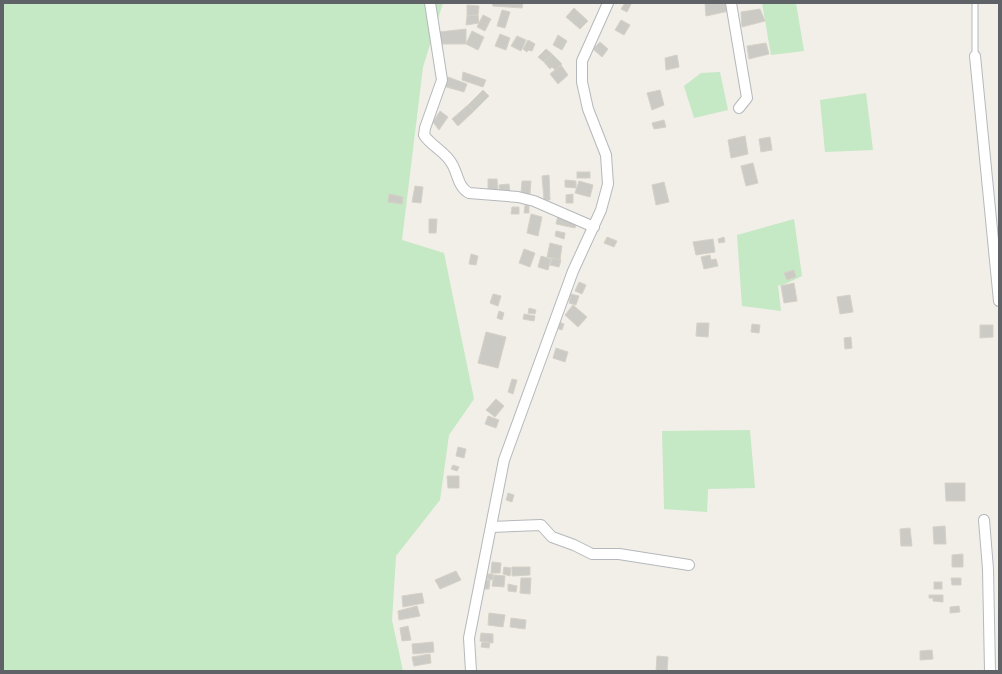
<svg xmlns="http://www.w3.org/2000/svg" width="1002" height="674" font-family="'Fira Sans',sans-serif">
	<rect width="100%" height="100%" fill="#f1efe8"/>
	<g fill="#c5e8c5">
		<path d="M3 3H443L423 67 402 240 444 253 474 399 449 435 440 500 396 556 392 620 403 671H3Z"/>
		<path d="M762 3H796L804 51 771 55Z"/>
		<path d="M720 72 728 110 694 118 684 86 701 73Z"/>
		<path d="M866 93 873 150 825 152 820 100Z"/>
		<path d="M794 219 802 276 781 286 778 285 781 311 742 306 737 235Z"/>
		<path d="M750 430 755 488 708 489 707 512 664 509 662 431Z"/>
	</g>
	<g fill="#cccac5" stroke="#d6d1c6">
		<path d="M492 3H523L522 8 493 6Z"/>
		<path d="M625 3 631 4 627 12 621 9Z"/>
		<path d="M705 3H728L729 11 706 16Z"/>
		<path d="M467 5 479 6 478 15 467 16Z"/>
		<path d="M574 8 588 21 580 29 566 17Z"/>
		<path d="M760 9 765 21 742 27 741 12Z"/>
		<path d="M502 10 510 12 505 28 497 26Z"/>
		<path d="M478 15 479 23 466 25 467 16Z"/>
		<path d="M483 15 491 19 485 31 477 27Z"/>
		<path d="M621 20 630 25 624 35 615 30Z"/>
		<path d="M466 29V44H439V32Z"/>
		<path d="M472 31 484 37 478 50 466 44Z"/>
		<path d="M500 34 510 38 506 50 495 46Z"/>
		<path d="M558 35 567 41 562 50 553 45Z"/>
		<path d="M517 36 526 40 521 51 511 46Z"/>
		<path d="M528 40 535 44 532 51 528 50 527 52 523 49Z"/>
		<path d="M600 42 608 49 602 57 593 49Z"/>
		<path d="M766 43 769 54 749 59 747 46Z"/>
		<path d="M546 49 552 54 544 62 538 57Z"/>
		<path d="M552 54 562 64 555 70 552 67 550 69 544 62Z"/>
		<path d="M677 55 679 67 666 70 665 58Z"/>
		<path d="M561 65 568 75 558 84 550 74Z"/>
		<path d="M463 72 486 80 483 87 462 80Z"/>
		<path d="M448 77 467 84 464 92 443 86Z"/>
		<path d="M483 90 489 96 474 111 468 105Z"/>
		<path d="M660 90 664 105 652 110 647 93Z"/>
		<path d="M468 105 474 111 458 126 452 119Z"/>
		<path d="M440 111 448 117 439 130 433 122Z"/>
		<path d="M664 120 666 127 654 129 652 123Z"/>
		<path d="M745 136 748 154 731 158 728 140Z"/>
		<path d="M770 137 772 150 761 152 759 139Z"/>
		<path d="M753 163 758 183 746 186 741 166Z"/>
		<rect x="577" y="172" width="13" height="6"/>
		<path d="M549 175 550 200H544L542 176Z"/>
		<path d="M488 179H497L498 190H488Z"/>
		<path d="M565 180 576 181V188L565 187Z"/>
		<path d="M522 181H531L530 194 521 193Z"/>
		<path d="M579 181 593 185 590 197 575 193Z"/>
		<path d="M664 182 669 202 656 205 652 185Z"/>
		<path d="M509 184 510 192 500 193 499 185Z"/>
		<path d="M415 186 423 187 421 203 412 202Z"/>
		<path d="M389 194 403 197 402 204 388 202Z"/>
		<path d="M573 194V203H566V195Z"/>
		<path d="M525 205 529 206V213H524Z"/>
		<path d="M512 207H519V214H511Z"/>
		<path d="M531 214 542 217 538 236 527 233Z"/>
		<path d="M558 216 577 221 575 228 556 224Z"/>
		<path d="M429 219H437L436 233H429Z"/>
		<path d="M556 231 565 233 564 239 555 236Z"/>
		<path d="M607 237 617 241 614 247 604 243Z"/>
		<path d="M724 237 725 242 719 243 718 239Z"/>
		<path d="M713 239 715 252 696 255 693 242Z"/>
		<path d="M550 243 562 246 560 260 547 257Z"/>
		<path d="M524 249 535 253 530 267 519 263Z"/>
		<path d="M471 254 478 256 476 265 469 264Z"/>
		<path d="M710 255 711 260 716 259 718 266 704 269 701 257Z"/>
		<path d="M541 256 551 259 548 270 538 267Z"/>
		<path d="M552 258 561 260 559 267 550 265Z"/>
		<path d="M794 270 796 277 787 280 784 273Z"/>
		<path d="M579 282 586 285 582 294 575 291Z"/>
		<path d="M794 283 797 301 784 303 781 286Z"/>
		<path d="M493 294 501 296 498 306 490 303Z"/>
		<path d="M571 294 579 296 576 305 569 303Z"/>
		<path d="M850 295 853 312 840 314 837 297Z"/>
		<path d="M573 305 587 317 578 327 565 315Z"/>
		<path d="M529 308 536 310 535 314 528 313Z"/>
		<path d="M499 311 504 313 502 320 497 318Z"/>
		<path d="M524 314 535 316 534 321 523 319Z"/>
		<path d="M559 322 564 324 562 330 556 328Z"/>
		<path d="M697 323H709L708 337 696 336Z"/>
		<path d="M752 324 760 325 759 333 751 332Z"/>
		<path d="M980 325H993V337L980 338Z"/>
		<path d="M486 332 506 337 498 368 478 363Z"/>
		<path d="M851 337 852 348 845 349 844 338Z"/>
		<path d="M556 348 568 352 565 362 553 358Z"/>
		<path d="M512 379 517 380 513 394 508 392Z"/>
		<path d="M496 399 504 406 495 417 486 410Z"/>
		<path d="M488 416 499 420 496 428 485 424Z"/>
		<path d="M458 447 466 449 464 458 456 456Z"/>
		<path d="M453 465 459 467 457 471 451 469Z"/>
		<path d="M447 476H459V488H448Z"/>
		<path d="M945 483H965V501H946Z"/>
		<path d="M508 493 514 495 512 502 506 500Z"/>
		<path d="M945 526 946 544H934L933 527Z"/>
		<path d="M910 528 912 546H901L900 529Z"/>
		<path d="M963 554V567H952V555Z"/>
		<path d="M492 562 501 563 500 573H491Z"/>
		<path d="M504 567 511 568 510 576 503 574Z"/>
		<path d="M512 567H530V575L512 576Z"/>
		<path d="M456 571 461 580 440 589 435 580Z"/>
		<path d="M487 574H493V580L487 579Z"/>
		<path d="M494 575 505 576 504 587 492 586Z"/>
		<path d="M521 578H531L530 594 520 593Z"/>
		<path d="M951 578H961V585H952Z"/>
		<path d="M485 580H490L489 589H485Z"/>
		<rect x="934" y="582" width="8" height="7"/>
		<path d="M508 584 517 586 516 592 508 591Z"/>
		<path d="M422 593 424 603 403 607 402 596Z"/>
		<path d="M929 595H943V602L933 601V598H929Z"/>
		<path d="M417 606 420 616 399 620 398 611Z"/>
		<path d="M959 606 960 612 950 613V607Z"/>
		<path d="M489 613 505 615 503 627 488 625Z"/>
		<path d="M511 618 526 620 525 629 510 627Z"/>
		<path d="M408 626 411 640 402 641 400 628Z"/>
		<path d="M481 633 493 634V643L480 641Z"/>
		<path d="M433 642 434 652 413 654 412 644Z"/>
		<path d="M482 642 490 643 489 648 481 647Z"/>
		<path d="M932 650 933 659 920 660V651Z"/>
		<path d="M430 654 431 663 414 666 412 657Z"/>
		<path d="M657 656 668 657 667 671H656Z"/>
	</g>
	<g fill="none" stroke-linecap="round" stroke-linejoin="round">
		<defs>
			<path id="service" d="M975 3V56"/>
			<g id="minor">
				<path d="M430 3 442 80 425 128 424 135C431 146 446 152 452 164 458 174 458 187 469 193L518 197 534 201 594 227"/>
				<path d="M731 3 747 98 739 108"/>
				<path d="M975 56 999 301"/>
				<path d="M984 520 988 569 990 671"/>
				<path d="M491 527 541 525 552 537 574 545 592 554H619L689 565"/>
				<path d="M471 671 469 638 504 460 573 271 601 210 608 184 606 155 588 109 582 82V61L608 3"/>
			</g>
		</defs>
		<use href="#service" stroke="#b5b8bc" stroke-width="7"/>
		<use href="#minor" stroke="#b5b8bc" stroke-width="12"/>
		<use href="#service" stroke="#fff" stroke-width="5"/>
		<use href="#minor" stroke="#fff" stroke-width="10"/>
	</g>
	<rect width="1002" height="674" fill="none" stroke="#5f6368" stroke-width="8"/>
</svg>
